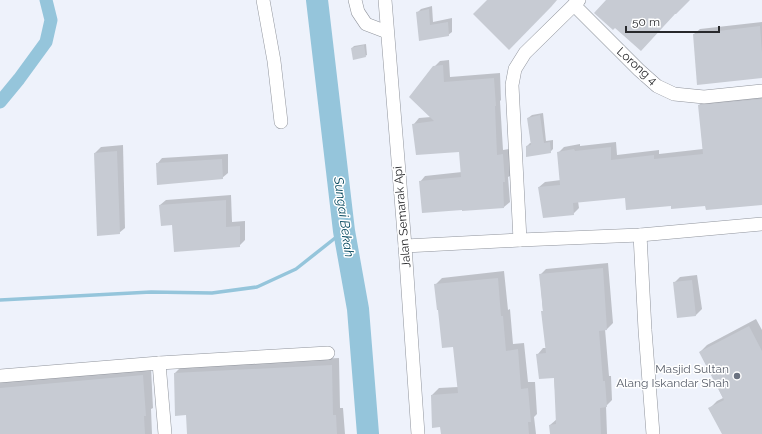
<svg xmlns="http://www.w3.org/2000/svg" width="762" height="434" font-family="Raleway,sans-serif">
	<rect width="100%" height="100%" fill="#eef2fb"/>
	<g fill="#0003">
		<path d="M432 6 433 22 452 18V32L448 35 420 40 417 13 421 9Z"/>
		<path d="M762 22V77L694 34 700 29Z"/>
		<path d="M366 44 367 55 365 56 352 48 354 46Z"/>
		<path d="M449 60 450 77 500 73 501 100 500 101 503 150 509 149 510 176 508 177 510 202 504 207 420 182 425 176 462 172 460 151 414 124 419 118 431 117 434 67 440 61Z"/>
		<path d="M762 94V204L672 205 626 197 578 201 579 208 573 214 539 187 545 182 561 180 558 153 564 147 580 144V146L616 142 617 155 659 150V154L703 149 699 105 705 100Z"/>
		<path d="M543 113 546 141 553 140V149L550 152 527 146 530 143H531L528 118 532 115Z"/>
		<path d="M123 145 125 228 119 233 95 153 101 147Z"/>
		<path d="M228 154V173L222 178 157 164 162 158Z"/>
		<path d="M231 195 232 222 245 221V240L239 246 173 224 160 205 166 200Z"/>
		<path d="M608 263 613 323 607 329H605L609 376H611L612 400 606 406 607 434H551L550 425 557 419 554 376 538 354 543 348H546L540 275 546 269Z"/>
		<path d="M504 271 508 310 510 309 513 344 524 343 528 382H535L537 414 534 417 536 434H442L441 426 433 427 432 395 439 388 458 387 454 346 435 285 442 278Z"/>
		<path d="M697 275 702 309 696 315 678 317 674 283 680 277Z"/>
		<path d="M756 319 762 330V434H723L710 408 717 401 723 398 700 352 707 345Z"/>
		<path d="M339 358 340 408H343L345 434H188L187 414 175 373 183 365Z"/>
		<path d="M151 368 153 408 151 409 152 434H0V382Z"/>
	</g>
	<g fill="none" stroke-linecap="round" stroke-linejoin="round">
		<path stroke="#95c5db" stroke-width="3.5" d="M0 300 151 292 212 293 257 287 296 269 344 231"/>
		<path stroke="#95c5db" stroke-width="13" d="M0 102 19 79 46 42 51 20 46 0"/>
		<path stroke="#95c5db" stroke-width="22" d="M317 0 344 231 358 309 368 434"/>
	</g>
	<g fill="#c7cbd3">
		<path d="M487 0H557L551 7 509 50 473 14Z"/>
		<path d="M606 0H690L676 14H675L641 51 615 28 613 30 594 13Z"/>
		<path d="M429 9 430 25 448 22 449 36 419 41 416 12Z"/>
		<path d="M760 26 762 53V78L697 85 693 34Z"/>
		<path d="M364 45 366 57 353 60 351 48Z"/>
		<path d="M443 65 444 82 494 78 496 106H495L497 155 503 154 505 182H503L504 208 462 211V210L422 213 419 181 461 177 459 152 416 155 412 124 434 121 409 97 433 66Z"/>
		<path d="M762 99V205L706 210 705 206 671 209V206L626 210 625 198 573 203 574 215 543 218 538 187 560 185 557 152 574 149 575 151 611 147V160L654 155V159L703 154 698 105Z"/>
		<path d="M540 115 544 143 550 142 551 153 526 157V146L531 145 527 118Z"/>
		<path d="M117 151 120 234 97 236 94 153Z"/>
		<path d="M222 159 223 179 157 185 156 163Z"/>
		<path d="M226 200V227L240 226V247L174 252 172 225 161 226 159 205Z"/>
		<path d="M603 268 607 330 599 331 603 381H605L607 407 600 408 601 434H550L549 425 556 424 554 378 539 379 536 354 546 353 541 311H543L539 274Z"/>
		<path d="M498 278 501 316H503L506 351 518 349 521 389 528 388 531 422H528L529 434H441L440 427 432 428 431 395 458 393 453 347 442 348 438 310H437L434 284Z"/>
		<path d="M692 280 696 316 677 318 673 282Z"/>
		<path d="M749 326 762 351V434H722L708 408 724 400 699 352Z"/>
		<path d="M332 365 333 415H336L337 434H187L186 415 175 416 174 373Z"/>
		<path d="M143 375 146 416H144L145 434H0V388Z"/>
	</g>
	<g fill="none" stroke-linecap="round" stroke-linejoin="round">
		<defs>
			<g id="minor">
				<path d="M263 0 274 61 281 122"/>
				<path d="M355 0 358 12 366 24 387 32"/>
				<path d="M385 0 405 246 418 434"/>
				<path d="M574 5 639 70 657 86 674 94 704 97 762 91"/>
				<path d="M640 235 645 330 653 434"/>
				<path d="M520 240 512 85 515 69 525 53 579 0"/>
				<path d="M405 246 520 240 640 235 762 224"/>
				<path d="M159 363 165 434"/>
				<path d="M0 376 159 363 328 353"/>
			</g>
		</defs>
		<use href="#minor" stroke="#90949c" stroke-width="14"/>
		<use href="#minor" stroke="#fff" stroke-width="13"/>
	</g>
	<circle fill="#6b7280" stroke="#fff" stroke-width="1.5" cx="737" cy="376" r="4"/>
	<g text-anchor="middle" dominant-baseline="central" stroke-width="3" stroke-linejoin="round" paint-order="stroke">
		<g font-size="12" fill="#28292c" stroke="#fff">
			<text transform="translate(637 66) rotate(42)">Lorong 4</text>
			<text transform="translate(402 217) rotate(-95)">Jalan Semarak Api</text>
		</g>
		<g font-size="12" fill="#5b616d" stroke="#fff" text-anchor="end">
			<text x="729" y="369">Masjid Sultan<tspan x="729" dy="14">Alang Iskandar Shah</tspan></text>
		</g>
		<g font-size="13" font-style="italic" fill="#00455b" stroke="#fff">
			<text transform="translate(344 217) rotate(82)">Sungai Bekah</text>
		</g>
	</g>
	<path d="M626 26v6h93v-6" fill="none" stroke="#28292c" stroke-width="2"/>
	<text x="632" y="26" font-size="12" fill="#28292c" stroke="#ffffff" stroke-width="3" paint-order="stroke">50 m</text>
</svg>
